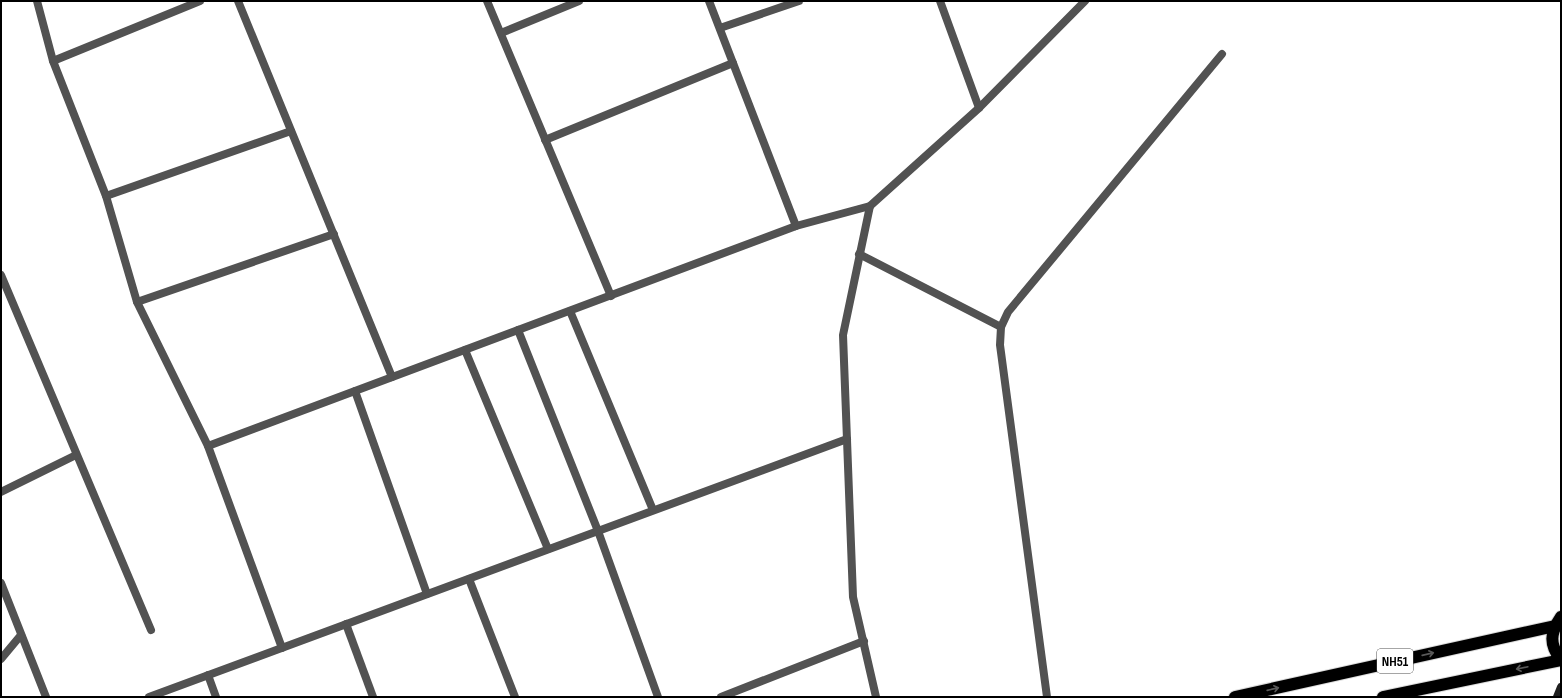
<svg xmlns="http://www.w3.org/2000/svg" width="1562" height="698" font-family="'Sofia Sans Condensed',sans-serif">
	<rect width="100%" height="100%" fill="#fff"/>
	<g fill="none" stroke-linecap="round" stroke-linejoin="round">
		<defs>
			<g id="highway">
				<path d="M1561 617C1550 633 1549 644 1561 660"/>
				<path d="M1235 697 1555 626"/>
				<path d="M1383 697 1561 660"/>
			</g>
		</defs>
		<use href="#highway" stroke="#dbdbdb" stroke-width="14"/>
		<path stroke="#525252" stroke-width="8" d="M859 254 1001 327"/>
		<g stroke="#525252" stroke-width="8">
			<path d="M37 1 53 61 106 196 137 302 208 446"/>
			<path d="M238 1 392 377"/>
			<path d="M487 1 611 296"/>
			<path d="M709 1 796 226"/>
			<path d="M940 1 979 108"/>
			<path d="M720 28 799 1"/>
			<path d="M501 33 579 1"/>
			<path d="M53 61 200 1"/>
			<path d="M545 140 733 63"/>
			<path d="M106 196 291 131"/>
			<path d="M1 275 151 630"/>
			<path d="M137 302 334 234"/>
			<path d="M570 311 653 510"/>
			<path d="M518 330 598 531 658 697"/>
			<path d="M465 350 548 549"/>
			<path d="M355 391 427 594"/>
			<path d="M1 492 76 455"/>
			<path d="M469 579 515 697"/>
			<path d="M1 583 46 697"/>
			<path d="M346 624 373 697"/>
			<path d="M282 648 208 446 796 226 870 206"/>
			<path d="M1 659 21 635"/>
			<path d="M208 675 216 697"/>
			<path d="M149 697 847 439"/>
			<path d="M721 697 864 641"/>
			<path d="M876 697 853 597 843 335 870 206 979 108 1085 1"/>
			<path d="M1047 697 1000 345 1001 327 1008 312 1222 54"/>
		</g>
		<path stroke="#1f1f1f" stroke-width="8" d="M1557 697 1561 687"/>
		<use href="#highway" stroke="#000" stroke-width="12"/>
	</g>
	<defs><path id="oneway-shaft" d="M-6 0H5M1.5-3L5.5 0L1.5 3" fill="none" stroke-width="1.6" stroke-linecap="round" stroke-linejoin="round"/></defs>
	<g stroke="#595959">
		<use href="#oneway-shaft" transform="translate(1428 654) rotate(-13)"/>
		<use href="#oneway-shaft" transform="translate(1522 668) rotate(168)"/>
		<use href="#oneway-shaft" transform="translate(1273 689) rotate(-13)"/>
	</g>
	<g text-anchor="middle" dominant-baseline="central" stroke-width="4" stroke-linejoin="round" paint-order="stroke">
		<rect fill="#fff" stroke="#4c4c4c" stroke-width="1" x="1377" y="649" width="36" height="24" rx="3"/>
		<g font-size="14" font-weight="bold" fill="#000">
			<text x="1395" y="661">NH51</text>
		</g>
	</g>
	<rect width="1562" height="698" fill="none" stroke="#000000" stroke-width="4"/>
</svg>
